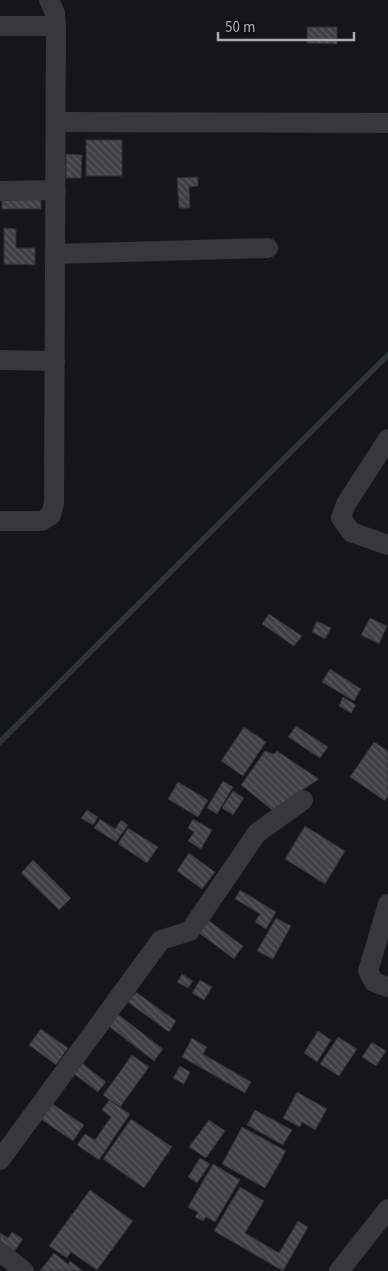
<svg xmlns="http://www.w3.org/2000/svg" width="388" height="1271" font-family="'Source Sans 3',sans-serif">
	<defs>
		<pattern id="building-back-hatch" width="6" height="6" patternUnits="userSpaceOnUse" patternTransform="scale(1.25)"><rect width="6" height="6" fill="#404145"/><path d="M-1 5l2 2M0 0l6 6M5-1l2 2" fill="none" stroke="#595a5e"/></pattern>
	</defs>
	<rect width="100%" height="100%" fill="#161618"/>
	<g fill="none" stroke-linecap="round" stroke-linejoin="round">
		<path stroke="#2c353c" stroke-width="5.5" d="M0 742 388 355"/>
	</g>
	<g fill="url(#building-back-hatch)" stroke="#303034">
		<path d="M307 27H337V44L307 43Z"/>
		<rect x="86" y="140" width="36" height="36"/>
		<path d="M66 154 82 155 81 178H66Z"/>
		<path d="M198 177V186L189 187 190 208H179L177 178Z"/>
		<rect x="2" y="199" width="39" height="10"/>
		<path d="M4 228 16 229V248H35V265L4 264Z"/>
		<path d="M269 614 302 636 294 646 262 624Z"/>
		<path d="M370 618 387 626 379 644 361 635Z"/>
		<path d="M317 621 331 628 325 639 312 632Z"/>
		<path d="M330 669 361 689 354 701 322 682Z"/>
		<path d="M343 697 356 705 351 713 339 706Z"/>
		<path d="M296 726 328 747 320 758 288 737Z"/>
		<path d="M244 727 266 742 243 776 221 761Z"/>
		<path d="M374 742 388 751V796L385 801 350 777Z"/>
		<path d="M265 751 274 754 277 751 319 779 272 810 241 785Z"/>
		<path d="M223 781 233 787 217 814 207 808Z"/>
		<path d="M178 782 208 800 198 817 168 799Z"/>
		<path d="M233 791 244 798 233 815 222 808Z"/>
		<path d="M87 810 98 817 93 825 81 818Z"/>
		<path d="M100 819 115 829 121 820 128 825 116 842 94 828Z"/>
		<path d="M193 819 212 830 201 849 188 841 194 832 188 828Z"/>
		<path d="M305 826 345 851 325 884 285 859Z"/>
		<path d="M128 828 158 847 147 863 118 844Z"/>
		<path d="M189 853 215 872 202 889 177 871Z"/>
		<path d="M33 860 71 898 59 910 21 873Z"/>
		<path d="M240 890 276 912 266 929 255 922 260 914 235 899Z"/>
		<path d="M204 917 243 946 234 959 195 930Z"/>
		<path d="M276 918 291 926 273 959 257 951Z"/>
		<path d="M182 974 193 981 188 988 177 982Z"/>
		<path d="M200 980 212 987 204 1000 192 993Z"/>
		<path d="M136 992 176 1021 169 1032 128 1002Z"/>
		<path d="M115 1012 163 1049 154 1061 106 1024Z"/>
		<path d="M41 1029 68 1048 56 1065 29 1045Z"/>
		<path d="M318 1031 331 1040 317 1062 304 1053Z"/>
		<path d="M338 1037 357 1049 339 1076 320 1064Z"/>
		<path d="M192 1038 207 1047 203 1054 251 1082 245 1093 182 1057Z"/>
		<path d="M372 1042 386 1051 376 1066 362 1057Z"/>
		<path d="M132 1055 149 1067 120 1107 103 1095Z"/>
		<path d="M78 1060 106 1082 98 1092 70 1071Z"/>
		<path d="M180 1066 190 1072 184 1084 173 1078Z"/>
		<path d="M297 1092 327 1109 315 1130 302 1122 300 1127 283 1118Z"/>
		<path d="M109 1100 130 1114 99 1160 77 1145 85 1134 95 1140 111 1117 102 1110Z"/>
		<path d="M48 1101 84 1125 73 1141 38 1117Z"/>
		<path d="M255 1110 292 1130 283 1145 247 1125Z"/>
		<path d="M131 1119 172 1147 144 1188 103 1159Z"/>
		<path d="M209 1120 225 1131 206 1158 189 1147Z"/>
		<path d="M242 1127 286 1151 265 1188 222 1164Z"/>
		<path d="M200 1158 210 1164 197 1183 188 1177Z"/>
		<path d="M213 1164 240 1180 215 1222 206 1217 203 1221 195 1217 198 1212 188 1207Z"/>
		<path d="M240 1187 264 1201 245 1233 279 1253 298 1221 308 1227 283 1271 214 1231Z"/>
		<path d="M90 1190 133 1221 97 1270 71 1252 67 1258 49 1246Z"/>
		<path d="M12 1232 23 1239 12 1255 0 1247V1233L8 1238Z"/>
		<path d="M54 1253 68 1264 70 1261 83 1271H40Z"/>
	</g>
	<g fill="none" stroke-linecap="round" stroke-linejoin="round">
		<g stroke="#37383d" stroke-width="20">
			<path d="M0 26H56"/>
			<path d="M56 122 388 123"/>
			<path d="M0 191 56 190"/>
			<path d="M55 254 268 248"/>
			<path d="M0 360 55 361"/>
			<path d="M388 439 346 504 341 518 351 532 388 545"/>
			<path d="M0 521H42L51 515 54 503 56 26 55 13 49 0"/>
			<path d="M388 904 368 971 374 982 388 987"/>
			<path d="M0 1160 161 940 190 931 257 833 303 800"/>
			<path d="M0 1252 24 1271"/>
			<path d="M339 1271 388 1209"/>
		</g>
	</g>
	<path d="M218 32v8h136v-8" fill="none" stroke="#a8adb8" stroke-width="2.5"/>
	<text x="225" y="32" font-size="15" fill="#a8adb8" stroke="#111113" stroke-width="4" paint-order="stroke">50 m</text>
</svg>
